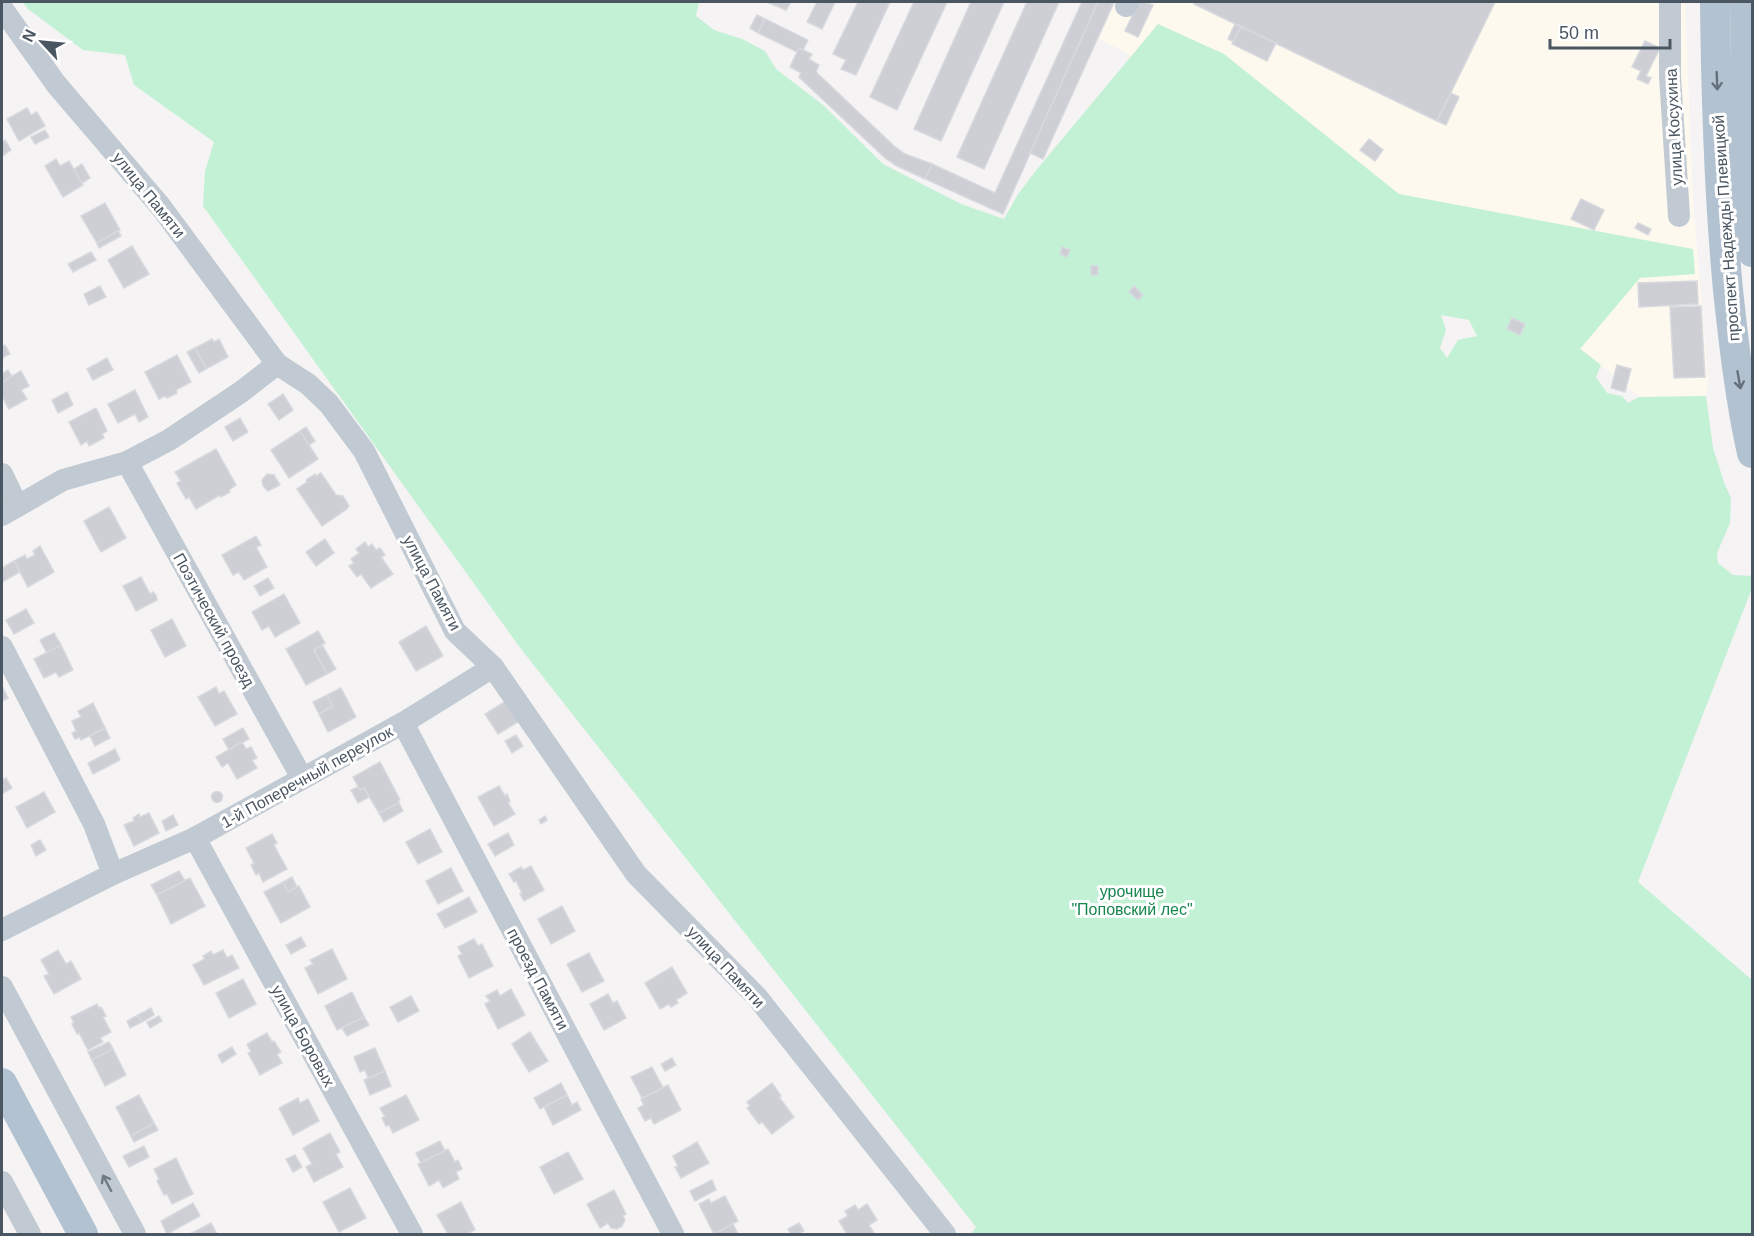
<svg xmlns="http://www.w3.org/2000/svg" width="1754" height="1236" font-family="Arial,sans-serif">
	<rect width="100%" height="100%" fill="#f5f3f3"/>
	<path fill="#fdf9ef" d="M1116 2H1685L1693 199 1708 381 1706 396 1639 397 1376 177 1099 39Z"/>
	<path fill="#c3f1d5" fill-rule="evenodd" d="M22 2H699L696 16 714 30 742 39 765 51 776 69 823 105 883 164 961 204 1004 219 1018 194 1038 168 1158 24 1224 54 1399 194 1693 249 1695 274 1640 278 1580 349 1601 365 1596 377 1607 393 1622 396 1628 403 1639 397 1706 396 1713 448 1725 485 1731 498 1730 523 1717 553 1718 563 1733 575 1752 576V588L1638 882 1752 980V1234H971L976 1227 518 645 203 206 205 171 214 142 134 85 125 55 83 50 28 9ZM1441 315 1469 320 1477 336 1458 340 1447 358 1440 348 1446 330Z"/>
	<g fill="#cdcfd5" stroke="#d7d9de" stroke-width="1.5">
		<path d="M767 2H791L786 10Z"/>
		<path d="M817 2H835L822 29 807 22Z"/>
		<path d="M858 2H890L856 75 841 69 846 60 833 54Z"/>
		<path d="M914 2H947L897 110 870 97Z"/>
		<path d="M971 2H1004L941 141 914 129Z"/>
		<path d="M1027 2H1059L984 169 957 157Z"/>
		<path d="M1082 2H1098L1003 214 925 179 932 164 995 193Z"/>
		<path d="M1098 2H1114L1043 159 1030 153Z"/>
		<path d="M1139 2H1144L1153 5 1138 37 1125 31Z"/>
		<path d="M1196 2H1495L1437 121 1194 4Z"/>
		<path d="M757 15 765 19 758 33 750 28Z"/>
		<path d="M765 19 808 40 803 50 799 48 797 52 758 33Z"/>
		<path d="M1235 24 1241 27 1234 42 1228 39Z"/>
		<path d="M1241 27 1276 43 1267 61 1232 44Z"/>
		<path d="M1645 41 1660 48 1646 76 1651 78 1648 84 1637 79 1641 71 1632 67Z"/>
		<path d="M799 48 812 54 809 59 819 65 816 72 894 146 905 154 932 164 925 179 897 166 885 158 799 77 801 73 790 67Z"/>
		<path d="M1451 93 1459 97 1446 125 1437 121Z"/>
		<path d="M27 108 31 115 37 112 45 126 19 141 7 119Z"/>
		<path d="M45 130 49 137 35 144 31 137Z"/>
		<path d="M1369 139 1383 150 1375 161 1360 150Z"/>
		<path d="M5 140 11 150 2 156V143Z"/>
		<path d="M56 159 60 166 69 161 83 185 63 197 45 166Z"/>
		<path d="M82 164 90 178 82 183 74 169Z"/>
		<path d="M1581 199 1604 210 1594 230 1571 219Z"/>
		<path d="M105 203 120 230 97 243 81 216Z"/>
		<path d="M1638 223 1651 229 1648 235 1635 228Z"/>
		<path d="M118 231 121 236 99 248 97 243Z"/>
		<path d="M132 246 149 274 124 288 108 260Z"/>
		<path d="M1062 247 1070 250 1067 257 1060 254Z"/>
		<path d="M91 252 96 260 73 272 68 264Z"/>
		<rect x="1091" y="266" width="7" height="9"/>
		<path d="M1697 281 1698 304 1639 307 1638 283Z"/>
		<path d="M100 286 106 297 89 305 84 294Z"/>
		<path d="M1134 286 1143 295 1138 300 1129 292Z"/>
		<path d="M1701 306 1705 377 1674 378 1670 307Z"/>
		<path d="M1512 318 1525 324 1520 335 1507 329Z"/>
		<path d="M212 339 214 342 219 339 228 357 206 369 195 348Z"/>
		<path d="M5 345 10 354 2 358V347Z"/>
		<path d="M195 348 206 369 199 373 187 352Z"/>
		<path d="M177 355 191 382 176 390 177 393 167 398 165 396 159 399 145 372Z"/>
		<path d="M107 358 113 370 93 380 87 369Z"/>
		<path d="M1617 365 1631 369 1625 392 1611 388Z"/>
		<path d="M8 370 12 377 2 382V374Z"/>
		<path d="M21 371 29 386 21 390 27 399 9 409 2 396V382Z"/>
		<path d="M135 390 148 417 139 422 135 414 118 423 108 404Z"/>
		<path d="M67 392 73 405 58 413 52 400Z"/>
		<path d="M283 394 293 410 279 420 268 404Z"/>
		<path d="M96 408 107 431 102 434 104 438 89 446 87 441 81 445 69 422Z"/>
		<path d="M240 418 248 432 233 441 225 427Z"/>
		<path d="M306 427 315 441 309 445 300 431Z"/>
		<path d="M300 431 318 459 289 478 271 450Z"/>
		<path d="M216 449 236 485 229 490 230 492 221 497 220 495 196 509 189 497 186 499 177 483 181 481 175 472Z"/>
		<path d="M321 473 336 495 343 496 349 506 347 509 322 526 297 489 307 482 306 480 315 474 316 476Z"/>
		<path d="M267 474 274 475 280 485 268 491 263 486 262 480Z"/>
		<path d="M109 507 126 538 101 552 84 521Z"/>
		<path d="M256 536 261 545 256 547 267 567 244 580 239 572 233 575 222 555Z"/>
		<path d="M325 539 334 553 316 566 306 552Z"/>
		<path d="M365 542 368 547 372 544 376 550 380 548 385 555 381 557 393 574 371 588 361 574 357 577 349 566 354 563 351 559 359 553 356 549Z"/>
		<path d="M40 546 54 572 28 587 14 561 25 555 27 559 35 555 33 551Z"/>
		<path d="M14 561 20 572 2 582V568Z"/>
		<path d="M141 577 150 594 153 592 156 595 157 600 136 611 123 586Z"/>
		<path d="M268 578 274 588 260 596 254 586Z"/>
		<path d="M284 594 300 623 275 637 269 626 262 630 252 612Z"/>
		<path d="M26 609 34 623 14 634 6 620Z"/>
		<path d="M172 619 186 646 165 657 151 630Z"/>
		<path d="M426 626 443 656 416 671 399 642Z"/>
		<path d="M318 631 325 643 314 650 327 674 306 685 286 649Z"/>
		<path d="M54 633 61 645 47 653 40 640Z"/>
		<path d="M61 645 73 670 59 677 56 672 44 678 34 659Z"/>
		<path d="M322 645 336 669 327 674 314 650Z"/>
		<path d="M2 686 8 698 2 701Z"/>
		<path d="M216 687 219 694 224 691 237 714 215 726 198 697Z"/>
		<path d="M341 688 356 717 328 732 319 714 333 706 327 695Z"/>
		<path d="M327 695 333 706 319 714 313 702Z"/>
		<path d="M506 701 518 722 498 734 485 714Z"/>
		<path d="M93 703 105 728 81 740 80 737 75 739 72 733 76 731 72 721 81 717 78 711Z"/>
		<path d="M105 728 110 738 95 746 90 736Z"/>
		<path d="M243 728 249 739 229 750 223 739Z"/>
		<path d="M516 735 523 746 512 753 505 741Z"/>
		<path d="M242 742 246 749 251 747 257 758 252 760 257 768 237 779 228 763 222 767 216 757Z"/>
		<path d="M115 749 120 760 93 774 88 763Z"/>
		<path d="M380 762 400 800 398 801 399 803 379 813 364 788 360 790 353 777Z"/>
		<path d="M6 778 12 788 2 794V780Z"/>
		<path d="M499 786 505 796 507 794 510 801 508 803 515 814 494 826 478 797Z"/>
		<path d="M358 787 360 790 364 788 369 797 358 803 351 790Z"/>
		<circle cx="217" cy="797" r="5.5"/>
		<path d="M44 792 55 812 27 828 16 807Z"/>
		<path d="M399 803 403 811 384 822 379 813Z"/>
		<path d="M149 813 159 833 134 846 124 825 134 821 133 818 139 814 140 817Z"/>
		<path d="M173 815 178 825 166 831 162 821Z"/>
		<path d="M545 816 547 820 541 824 539 820Z"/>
		<path d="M430 829 442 852 418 864 406 842Z"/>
		<path d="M508 833 514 845 495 856 488 844Z"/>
		<path d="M272 834 277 843 274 845 287 869 263 882 259 873 256 875 251 865 254 863 246 848Z"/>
		<path d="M40 840 46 850 36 856 31 845Z"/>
		<path d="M531 866 544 890 524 901 520 894 522 893 516 881 514 882 509 874 521 867 523 870Z"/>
		<path d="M451 868 463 891 438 904 426 881Z"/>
		<path d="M179 871 185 881 157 895 151 885Z"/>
		<path d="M292 877 297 887 288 892 283 882Z"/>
		<path d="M190 878 205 906 171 924 157 895Z"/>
		<path d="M283 882 288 892 299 886 310 907 281 923 264 892Z"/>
		<path d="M469 897 477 912 445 928 437 914Z"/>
		<path d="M562 906 575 931 551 944 538 919Z"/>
		<path d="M301 937 306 946 291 954 286 945Z"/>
		<path d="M474 939 478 946 482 944 493 966 469 978 458 956 462 954 458 947Z"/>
		<path d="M332 949 347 979 318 994 305 968 313 964 310 960Z"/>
		<path d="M58 950 66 964 71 961 81 979 54 994 44 976 49 974 41 960Z"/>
		<path d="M223 950 227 958 232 955 239 968 204 985 193 965 205 959 203 956 211 951 213 955Z"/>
		<path d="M589 953 604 981 582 992 567 964Z"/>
		<path d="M672 967 687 993 676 1000 678 1003 671 1007 669 1004 660 1009 645 983Z"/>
		<path d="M243 979 256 1004 229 1018 216 993Z"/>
		<path d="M511 989 525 1015 498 1029 485 1004 490 1001 486 996 497 990 500 996Z"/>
		<path d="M352 992 364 1017 337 1030 325 1006Z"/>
		<path d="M608 994 613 1003 617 1001 626 1018 604 1030 590 1004Z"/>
		<path d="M411 996 419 1011 398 1022 390 1007Z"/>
		<path d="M97 1004 99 1008 101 1007 106 1016 103 1017 111 1032 100 1038 103 1042 88 1050 79 1033 77 1034 72 1024 74 1023 71 1017Z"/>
		<path d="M151 1008 154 1015 142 1022 138 1015Z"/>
		<path d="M138 1015 142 1022 130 1028 127 1021Z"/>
		<path d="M159 1016 162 1021 150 1028 147 1022Z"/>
		<path d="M364 1017 369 1025 347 1036 342 1028Z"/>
		<path d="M530 1032 548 1061 529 1072 512 1044Z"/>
		<path d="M267 1033 272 1042 274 1041 281 1052 277 1054 282 1063 260 1075 248 1053 251 1052 247 1044Z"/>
		<path d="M109 1042 113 1049 92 1060 88 1052Z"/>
		<path d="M232 1047 236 1054 222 1063 218 1055Z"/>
		<path d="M375 1048 385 1071 368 1078 365 1070 360 1072 354 1057Z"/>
		<path d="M113 1049 126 1075 105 1086 92 1060Z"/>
		<path d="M672 1058 676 1065 665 1071 661 1064Z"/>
		<path d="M652 1067 663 1088 642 1098 631 1077Z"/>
		<path d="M385 1071 391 1086 370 1095 364 1080Z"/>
		<path d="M561 1083 567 1095 540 1109 534 1098Z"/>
		<path d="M772 1083 781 1096 779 1097 794 1117 772 1134 762 1122 759 1124 747 1108 750 1106 747 1102Z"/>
		<path d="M668 1085 681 1110 654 1124 651 1118 645 1121 638 1108 644 1105 641 1099Z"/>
		<path d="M139 1095 154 1123 131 1136 116 1107Z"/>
		<path d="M406 1095 419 1120 393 1133 389 1125 386 1126 382 1118 385 1117 380 1108Z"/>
		<path d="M567 1095 572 1105 577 1102 581 1110 553 1125 544 1107Z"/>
		<path d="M298 1098 300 1103 308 1099 319 1121 293 1135 279 1108Z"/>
		<path d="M154 1123 158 1130 134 1142 131 1136Z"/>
		<path d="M330 1133 340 1152 336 1154 343 1167 314 1182 306 1167 312 1164 303 1148Z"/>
		<path d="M440 1141 445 1151 421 1163 416 1153Z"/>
		<path d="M697 1142 709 1163 681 1178 675 1167 678 1166 673 1156Z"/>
		<path d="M144 1146 149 1157 129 1167 123 1156Z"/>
		<path d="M448 1149 455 1162 458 1160 462 1169 456 1172 459 1179 443 1188 439 1180 429 1186 418 1164Z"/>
		<path d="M568 1152 583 1179 554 1194 540 1167Z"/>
		<path d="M295 1155 302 1167 293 1172 286 1159Z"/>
		<path d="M176 1158 193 1194 172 1204 167 1194 164 1195 157 1181 159 1179 154 1169Z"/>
		<path d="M712 1180 716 1190 695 1201 690 1191Z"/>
		<path d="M350 1188 366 1218 339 1232 323 1202Z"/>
		<path d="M614 1190 626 1214 623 1216 625 1220 622 1226 617 1229 611 1228 608 1223 600 1228 587 1204Z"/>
		<path d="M725 1196 738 1221 714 1234 699 1204 709 1199 711 1203Z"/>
		<path d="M461 1202 475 1230 466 1234H448L437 1215Z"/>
		<path d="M193 1203 200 1216 167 1234 161 1221Z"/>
		<path d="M867 1204 877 1220 869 1225 874 1233 871 1234H858L857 1233 854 1234H847L839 1221 848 1216 845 1211 855 1205 858 1210Z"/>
		<path d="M211 1223 217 1234H190Z"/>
		<path d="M799 1223 804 1231 797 1234H791L788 1229Z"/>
		<path d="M733 1224 738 1234H714Z"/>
	</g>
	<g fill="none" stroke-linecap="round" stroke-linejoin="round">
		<g stroke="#c1cad2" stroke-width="22">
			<path d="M1670 2V76L1679 216"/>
			<path d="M1126 6 1128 2"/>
			<path d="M2 8 56 84 161 207 277 364 308 384 329 404 364 451 455 631 493 667 636 874 757 997 945 1234"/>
			<path d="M127 462 302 778"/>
			<path d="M2 474 17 505"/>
			<path d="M2 515 63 480 127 462 169 440 241 392 277 364"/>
			<path d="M2 647 94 824 113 874"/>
			<path d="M403 723 673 1234"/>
			<path d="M195 838 412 1234"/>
			<path d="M2 930 113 874 195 838 403 723 493 667"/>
			<path d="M2 987 135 1234"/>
			<path d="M2 1182 30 1234"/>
		</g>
		<g stroke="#b3c2d1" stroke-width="30">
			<path d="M1715 2C1716 98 1719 194 1728 290 1734 345 1740 399 1752 453"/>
			<path d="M1745 2 1747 168 1752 252"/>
			<path d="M2 1083 83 1234"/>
		</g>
	</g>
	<defs><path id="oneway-shaft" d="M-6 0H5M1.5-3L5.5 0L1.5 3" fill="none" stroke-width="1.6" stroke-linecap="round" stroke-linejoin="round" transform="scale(1.5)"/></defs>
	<g stroke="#64717d">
		<use href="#oneway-shaft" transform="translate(1717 81) rotate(88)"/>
		<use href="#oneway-shaft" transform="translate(1739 380) rotate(80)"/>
	</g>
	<use stroke="#6e7983" href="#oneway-shaft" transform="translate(107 1183) rotate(-118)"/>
	<g text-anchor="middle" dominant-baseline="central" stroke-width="6" stroke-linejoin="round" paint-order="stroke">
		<g font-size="16" fill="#4a5661" stroke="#fff">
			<text transform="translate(1674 127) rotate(-93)">улица Косухина</text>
			<text transform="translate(149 195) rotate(51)">улица Памяти</text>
			<text transform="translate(1726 228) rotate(-94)">проспект Надежды Плевицкой</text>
			<text transform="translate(432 583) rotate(62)">улица Памяти</text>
			<text transform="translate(214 620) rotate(61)">Поэтический проезд</text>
			<text transform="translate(307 777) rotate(-29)">1-й Поперечный переулок</text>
			<text transform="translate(726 967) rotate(47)">улица Памяти</text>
			<text transform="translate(538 979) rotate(62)">проезд Памяти</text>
			<text transform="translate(303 1036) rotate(61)">улица Боровых</text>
		</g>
		<g font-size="16" fill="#17864f" stroke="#fff">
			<text x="1132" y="891">урочище<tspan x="1132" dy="18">"Поповский лес"</tspan></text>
		</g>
	</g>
	<rect width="1754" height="1236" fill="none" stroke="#4a5661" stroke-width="6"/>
	<g transform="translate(42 42) rotate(296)" stroke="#ffffff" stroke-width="4.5" paint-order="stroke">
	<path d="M0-4.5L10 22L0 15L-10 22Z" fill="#4a5661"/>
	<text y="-9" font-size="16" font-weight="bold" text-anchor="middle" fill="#4a5661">N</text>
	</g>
	<path d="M1550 39v9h120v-9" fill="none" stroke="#4a5661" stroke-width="3"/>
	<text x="1559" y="39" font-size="18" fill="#4a5661" stroke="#ffffff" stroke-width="4.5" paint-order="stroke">50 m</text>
</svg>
